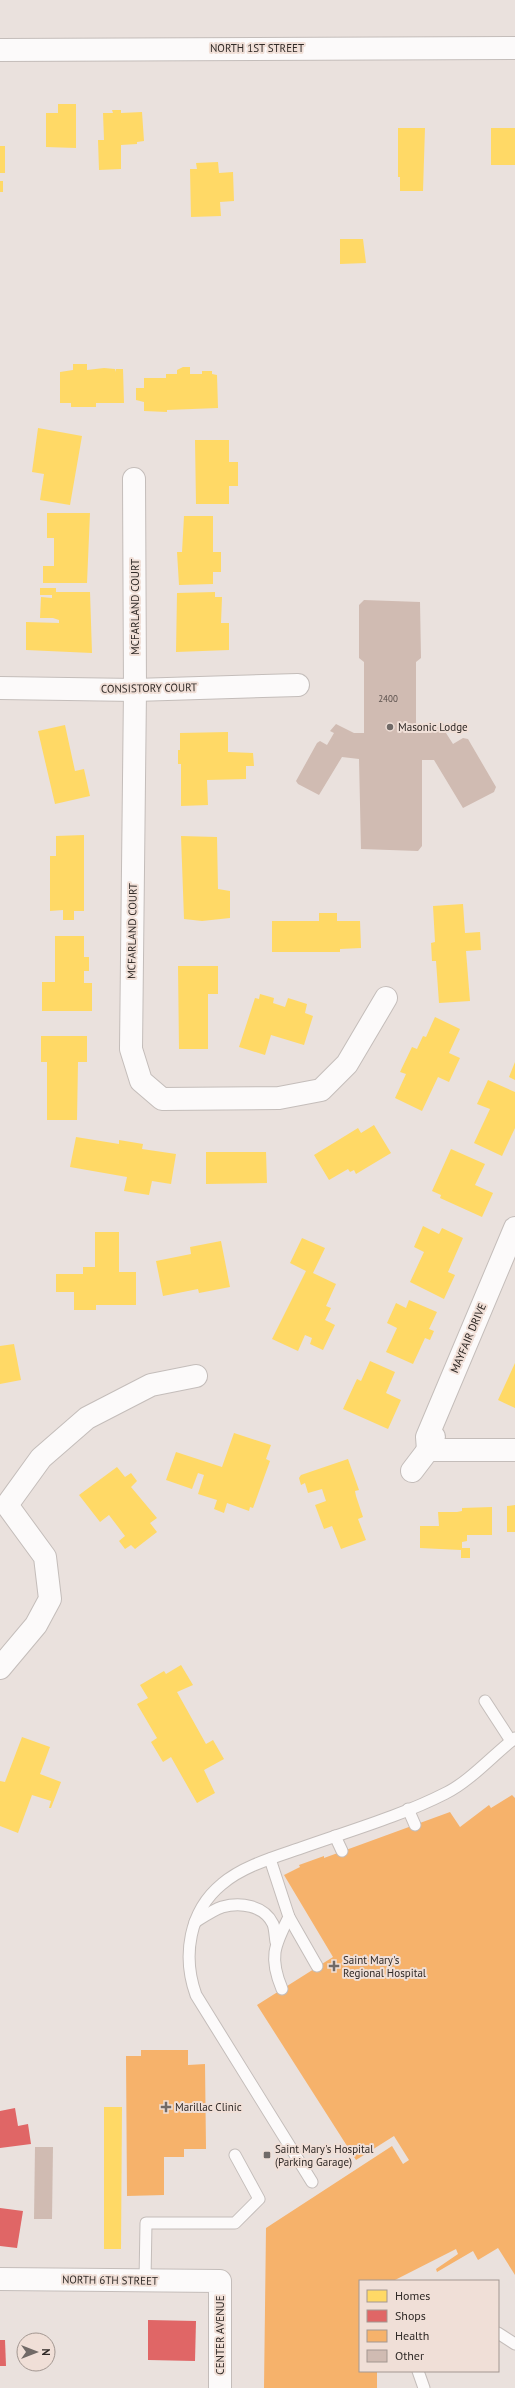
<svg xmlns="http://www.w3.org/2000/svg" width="515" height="2388" font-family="'PT Sans',sans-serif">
	<rect width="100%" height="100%" fill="#eae1dd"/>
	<g fill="#ffd966">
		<path d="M58 104H76V148L46 147V113H58Z"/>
		<path d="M112 110H121V113L142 112 144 141 137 142V144L121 145V169L99 170 98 140H104L103 113H113Z"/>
		<path d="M398 128H425L423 191H400V177H398Z"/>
		<rect x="491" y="128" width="24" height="37"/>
		<rect x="0" y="146" width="5" height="27"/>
		<path d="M218 162 219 173 233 172 234 201 220 202 221 216 191 217 190 169H197L196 163Z"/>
		<rect x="0" y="181" width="3" height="11"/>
		<path d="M340 239H363L366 263 340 264Z"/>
		<path d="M73 364H87V370L104 368 115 369 116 372V369H123L124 403H96V407H71V403H60V372L73 370Z"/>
		<path d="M183 367H190V374H202V371H212V374L217 375 218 408 167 410V412L144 411V402L136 400V388H144V378H166V374H177V370Z"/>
		<path d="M38 428 82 436 70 505 40 500 44 474 32 472Z"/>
		<path d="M195 440H229V462H238V486H229V504H196Z"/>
		<path d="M47 513H90L87 583H43V566H54V538H47Z"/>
		<path d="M184 516H213V552H221V572H213V584L179 585 177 552H182Z"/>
		<path d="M40 588H56V592H90L92 653 26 650V622L59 623V620L53 618H40L41 597 52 598V595H40Z"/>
		<path d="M215 592V597H222L221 623H229V650L176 652 177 593Z"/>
		<path d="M65 725 75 771 84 769 90 796 55 804 38 731Z"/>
		<path d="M228 732V752L253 753 254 766H246V779L207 780 208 805 181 806V764H178V750H180V733Z"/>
		<path d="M84 835V911H74V920H63V910L50 911V856H56V836Z"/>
		<path d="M181 836 217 837 218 889 230 891V918L202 921 184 919Z"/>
		<path d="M463 904 465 933 480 932 481 950 466 951 470 1001 439 1003 436 961H432L431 943 435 942 433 906Z"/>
		<path d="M319 913H337V921H360L361 948 340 949V952H272V921H319Z"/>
		<path d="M55 936H84V957H89V971H84V983H92V1011H42V982H55Z"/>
		<path d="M178 966H218V994H208V1049H179Z"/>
		<path d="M260 994 274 998 273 1003 285 1007 288 998 307 1004 305 1013 313 1016 304 1045 271 1035 265 1055 239 1047 255 998 259 999Z"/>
		<path d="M435 1017 460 1029 449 1053 460 1058 449 1082 438 1077 422 1111 395 1098 406 1074 400 1072 412 1047 417 1049 423 1036 426 1037Z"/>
		<path d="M41 1036H87V1062H78L77 1120H47V1062H41Z"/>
		<path d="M515 1062V1080L509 1077Z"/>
		<path d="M488 1080 515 1092V1128L502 1156 474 1143 490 1109 477 1104Z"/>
		<path d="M374 1125 391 1153 356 1174 354 1170 350 1172 348 1169 329 1180 314 1155 358 1128 361 1133Z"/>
		<path d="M76 1137 119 1144V1140L143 1144 142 1149 176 1154 171 1184 152 1181 149 1195 124 1191 127 1177 70 1167Z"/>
		<path d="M451 1149 485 1164 475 1185 493 1193 482 1217 440 1198 441 1195 432 1191Z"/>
		<path d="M206 1152H266L267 1183 206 1184Z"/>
		<path d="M423 1226 439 1234 442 1228 463 1238 448 1272 455 1275 444 1299 410 1282 424 1252 414 1247Z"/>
		<path d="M95 1232H119V1272H136V1305H96V1310H74V1292H56V1274H83V1267H95Z"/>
		<path d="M302 1238 325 1248 313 1273 336 1284 326 1306 331 1308 325 1320 335 1325 323 1350 310 1344 312 1338 305 1335 298 1351 272 1339 306 1271 290 1263Z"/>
		<path d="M221 1241 230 1287 199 1293 198 1289 163 1296 156 1261 191 1254 190 1247Z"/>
		<path d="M409 1300 437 1312 429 1329 434 1331 430 1340 425 1338 413 1364 386 1352 397 1328 387 1323 396 1303 406 1308Z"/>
		<path d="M14 1344 21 1380 0 1384V1346Z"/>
		<path d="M370 1361 395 1372 386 1393 401 1400 388 1429 343 1409 357 1379 361 1381Z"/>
		<path d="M515 1363V1408L498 1400Z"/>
		<path d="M234 1433 271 1445 266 1459 270 1461 253 1508 250 1507 249 1511 227 1503 224 1513 214 1509 217 1500 198 1494 204 1475 198 1473 192 1489 166 1480 176 1452 222 1467Z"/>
		<path d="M348 1459 359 1490 355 1491 356 1496 363 1517 358 1519 366 1540 341 1549 332 1526 324 1529 315 1505 326 1501 322 1489 308 1493 305 1483 301 1485 299 1478 301 1475Z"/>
		<path d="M117 1467 125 1477 131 1473 137 1481 131 1487 157 1518 150 1523 157 1532 135 1549 131 1545 125 1549 119 1541 125 1536 109 1515 100 1522 79 1495Z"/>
		<path d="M515 1505V1532H507V1506Z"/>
		<path d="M492 1507V1535H467V1541L462 1542V1548H470V1558H461V1550L420 1548V1526H439L438 1512H457L462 1511V1508Z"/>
		<path d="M181 1665 193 1685 177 1692 206 1744 213 1740 224 1759 204 1770 215 1793 197 1803 171 1757 163 1762 151 1742 157 1738 137 1704 148 1698 140 1685 164 1671 166 1674Z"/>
		<path d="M22 1737 50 1747 40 1774 61 1782 51 1808H49L51 1801 32 1795 18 1833 0 1826V1781L5 1782Z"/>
		<path d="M104 2107H122L121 2249H104Z"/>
	</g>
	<g fill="#e06666">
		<path d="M15 2108 18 2126 28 2124 31 2144 0 2148V2111Z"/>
		<path d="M0 2208 23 2211 17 2248 0 2246Z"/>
		<path d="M148 2320 196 2321 195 2361 148 2360Z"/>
		<path d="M0 2340H5L6 2366H0Z"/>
	</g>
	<g fill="#f6b26b">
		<path d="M512 1795 515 1798V2275L498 2248 478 2260 473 2251 437 2272 436 2269 458 2254 456 2249 393 2281H360V2371H377V2388H264L266 2228 392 2146 403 2164 409 2160 394 2136 356 2160 257 2005 333 1957 284 1875 300 1867 299 1865 324 1856V1858L450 1812 460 1827 489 1805 491 1808Z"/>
		<path d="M141 2050H188V2065L205 2064 206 2149H184V2157H164V2195L127 2196 126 2056H141Z"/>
	</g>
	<g fill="#d0bbb2">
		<path d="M364 600 420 602 421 658 416 662V733H426L444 724 450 730 446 733 453 744 463 738 468 739 496 787 494 792 463 808 434 760H422V846L418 851 361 849 359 759 342 757 319 795 298 784 296 781 317 743 320 741 327 745 334 733 330 731 336 724 354 733H364V662L359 658V605Z"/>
		<path d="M35 2147H53L52 2219H34Z"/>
	</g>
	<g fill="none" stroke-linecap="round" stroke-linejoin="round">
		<defs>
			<g id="lane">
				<path d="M485 1701 511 1741"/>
				<path d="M408 1809 415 1825"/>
				<path d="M335 1836 342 1851"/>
				<path d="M270 1859 289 1917 317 1966"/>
				<path d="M195 1922C203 1917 213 1910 222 1907 240 1902 264 1905 273 1924 275 1929 275 1937 276 1942"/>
				<path d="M282 1989C269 1958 274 1946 289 1917"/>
				<path d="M312 2182 196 1995C182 1956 189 1911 222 1884 243 1866 275 1857 301 1848 349 1831 401 1816 446 1793 469 1782 494 1754 515 1738"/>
				<path d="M145 2280 146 2223H235L259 2199 235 2155"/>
				<path d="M498 2333 515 2344"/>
				<path d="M418 2371 424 2388"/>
			</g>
			<g id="street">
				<path d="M134 479 135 690 131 1049 141 1081 162 1099 279 1098 321 1090 347 1064 386 998"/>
				<path d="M0 688 135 690 298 685"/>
				<path d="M428 1450 427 1437 515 1228"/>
				<path d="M428 1450H515"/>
				<path d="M412 1471 428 1450 434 1437"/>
				<path d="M7 1505 41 1458 87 1418 151 1385 196 1376"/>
				<path d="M0 1668 36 1625 50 1599 45 1557 7 1505"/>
				<path d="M0 2279 220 2281V2388"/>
			</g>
			<path id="secondary" d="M0 50 515 48"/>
		</defs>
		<use href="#lane" stroke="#c4bdba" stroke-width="13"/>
		<use href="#street" stroke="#c4bdba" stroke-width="24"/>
		<use href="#secondary" stroke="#c4bdba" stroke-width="24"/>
		<use href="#lane" stroke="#fcfafa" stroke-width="11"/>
		<use href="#street" stroke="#fcfafa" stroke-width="22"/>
		<use href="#secondary" stroke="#fcfafa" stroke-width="22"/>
	</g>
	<g fill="#716a67" stroke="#f0dfd7" stroke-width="1.5">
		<circle cx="390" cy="727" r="4"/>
		<path d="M332 1960h4v4h4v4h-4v4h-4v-4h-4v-4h4z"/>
		<path d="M164 2101h4v4h4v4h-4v4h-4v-4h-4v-4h4z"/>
		<rect x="263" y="2151" width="8" height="8" rx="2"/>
	</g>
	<g text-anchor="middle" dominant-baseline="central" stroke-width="4" stroke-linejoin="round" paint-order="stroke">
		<g font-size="9" fill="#584e4a">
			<text x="388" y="698">2400</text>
		</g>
		<g font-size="11" fill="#302a27" stroke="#f0dfd7">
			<text x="257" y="48">NORTH 1ST STREET</text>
			<text transform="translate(135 607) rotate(-90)">MCFARLAND COURT</text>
			<text transform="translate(149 688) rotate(-1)">CONSISTORY COURT</text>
			<text transform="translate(132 931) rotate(-89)">MCFARLAND COURT</text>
			<text transform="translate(468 1338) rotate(-67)">MAYFAIR DRIVE</text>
			<text transform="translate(110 2280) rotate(1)">NORTH 6TH STREET</text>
			<text transform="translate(220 2335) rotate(-90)">CENTER AVENUE</text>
		</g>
		<g font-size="11" fill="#302a27" stroke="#f0dfd7" text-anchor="start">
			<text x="398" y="727">Masonic Lodge</text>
			<text x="343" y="1960">Saint Mary's<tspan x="343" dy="13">Regional Hospital</tspan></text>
			<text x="175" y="2107">Marillac Clinic</text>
			<text x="275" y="2149">Saint Mary's Hospital<tspan x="275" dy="13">(Parking Garage)</tspan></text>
		</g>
	</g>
	<rect x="359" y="2280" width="140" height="92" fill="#f0dfd7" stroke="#a39791"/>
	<rect x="367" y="2290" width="20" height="12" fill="#ffd966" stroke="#a39791"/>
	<text x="395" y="2300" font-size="12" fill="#302a27">Homes</text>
	<rect x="367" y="2310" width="20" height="12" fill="#e06666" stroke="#a39791"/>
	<text x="395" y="2320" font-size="12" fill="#302a27">Shops</text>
	<rect x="367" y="2330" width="20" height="12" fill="#f6b26b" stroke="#a39791"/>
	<text x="395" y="2340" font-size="12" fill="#302a27">Health</text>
	<rect x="367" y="2350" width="20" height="12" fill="#d0bbb2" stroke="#a39791"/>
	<text x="395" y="2360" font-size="12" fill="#302a27">Other</text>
	<g transform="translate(36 2352) rotate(90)"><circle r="19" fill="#f0dfd7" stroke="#a39791"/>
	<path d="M0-3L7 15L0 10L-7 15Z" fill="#716a67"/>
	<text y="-6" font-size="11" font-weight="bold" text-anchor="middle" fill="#302a27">N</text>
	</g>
</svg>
